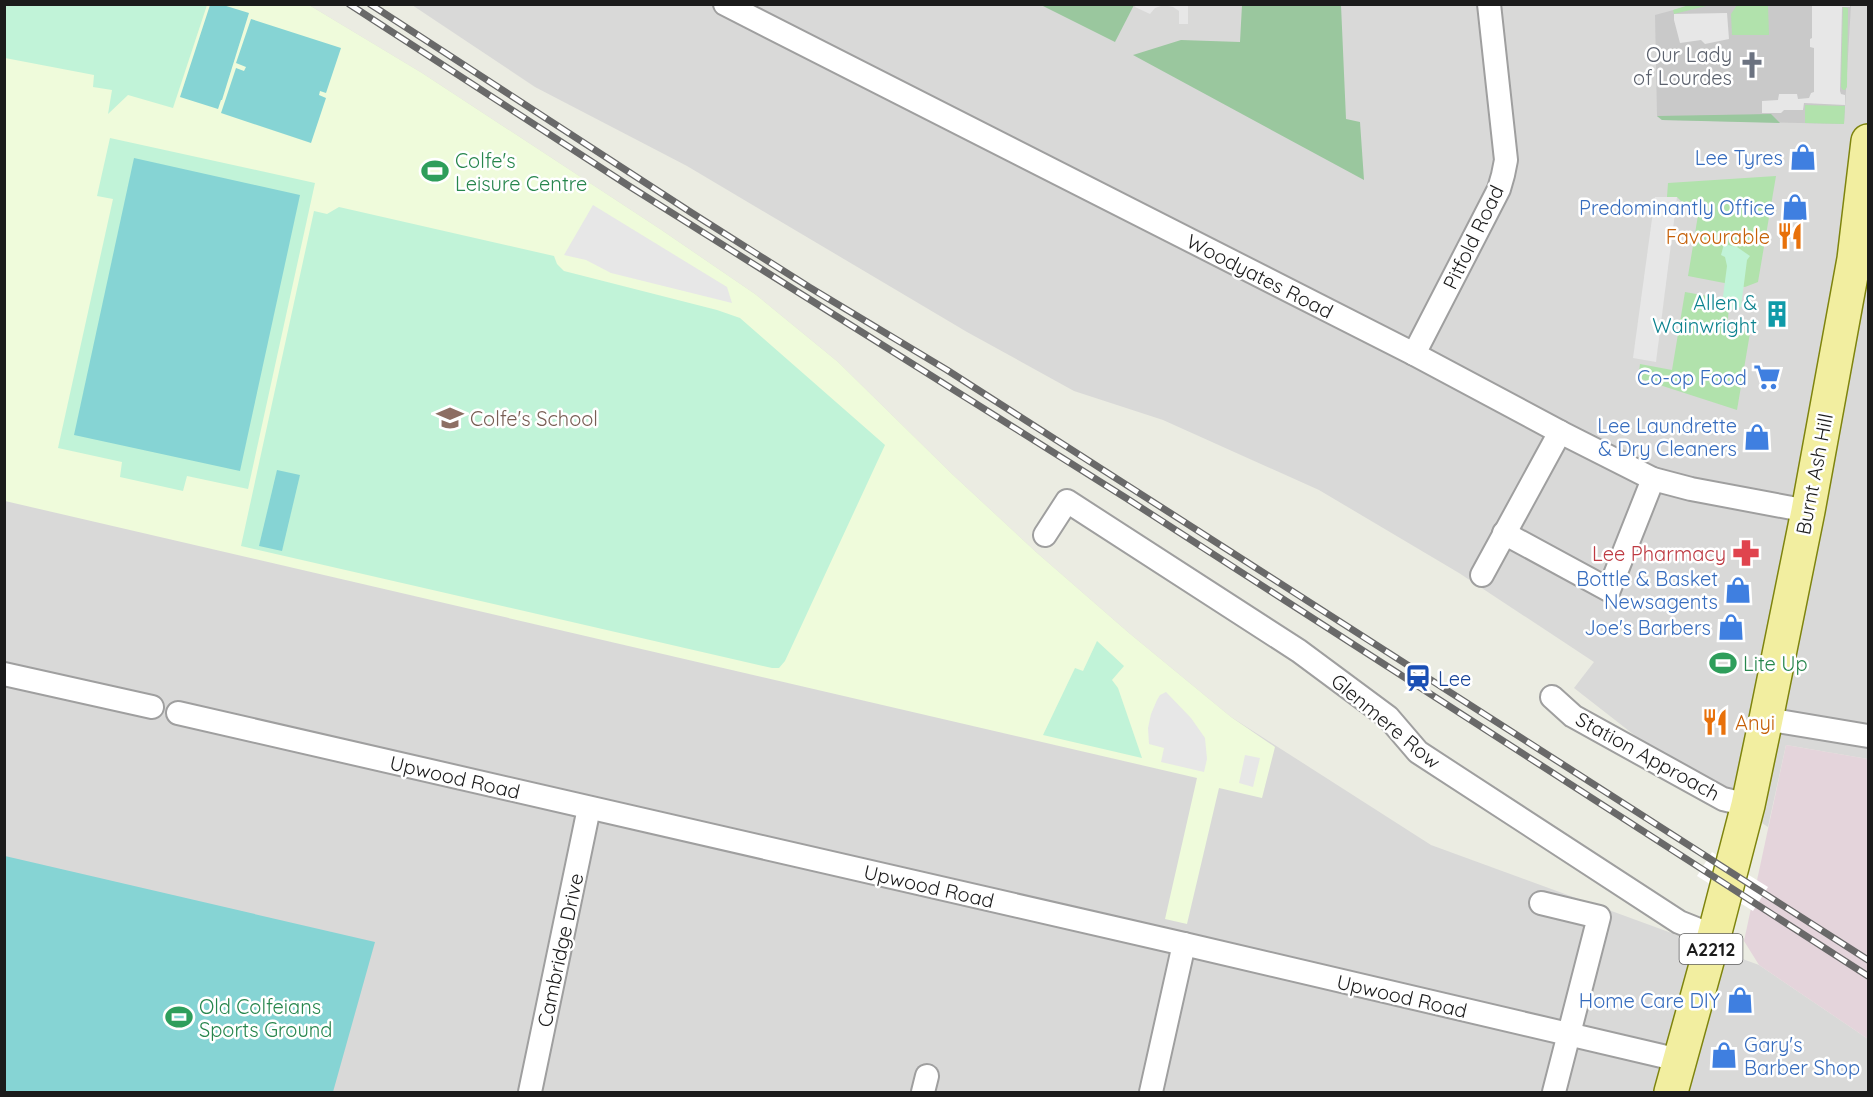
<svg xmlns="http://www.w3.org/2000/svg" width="1873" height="1097" font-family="Quicksand,sans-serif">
	<rect width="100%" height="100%" fill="#ebece2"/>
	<g fill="#d9d9d8">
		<path d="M5 4 309 5 422 73 660 229 755 294 838 362 952 474 1036 552 1129 633 1231 717 1431 845 1759 965 1868 1039V1092H5Z"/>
		<path d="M412 5H1868V759L1786 745 1768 827 1674 766 1574 688 1594 662 1459 573 1319 490 1163 420 1074 391 967 332 687 166 535 87Z"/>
	</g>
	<path fill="#e4d4db" d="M1786 745 1868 759V1039L1759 965 1744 941Z"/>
	<path fill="#effbdb" d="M5 5H309L422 73 660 229 755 294 838 362 952 474 1036 552 1129 633 1231 717 1275 747 1262 798 1219 788 1187 924 1165 919 1197 778 5 501Z"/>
	<path fill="#c9c9c9" d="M1692 5H1851L1844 124 1662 120 1657 116 1655 15Z"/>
	<g fill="#b1e2ac">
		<path d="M1692 4 1710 5 1674 14 1673 10Z"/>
		<path d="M1737 5H1768L1769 35H1732L1731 14Z"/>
		<path d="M1843 7 1848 8 1847 87 1845 90H1843L1841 87Z"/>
		<path d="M1805 105 1845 106 1844 124 1805 123Z"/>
		<path d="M1776 176 1758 282 1745 287 1688 276 1700 203 1682 202 1677 197H1667L1668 183Z"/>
		<path d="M1685 292 1730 300 1727 327 1750 333 1737 410 1638 378 1640 364 1672 370Z"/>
	</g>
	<g fill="#9ac79e">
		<path d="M1041 5H1134L1115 42Z"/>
		<path d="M1242 5H1341L1346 119 1360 122 1364 180 1133 55 1181 40 1240 42Z"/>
		<path d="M1771 114 1780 123 1662 120 1657 116Z"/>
	</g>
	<g fill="#c1f3d8">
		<path d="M4 5 5 4 207 5 173 108 128 95 108 114 112 90 93 87 94 75 5 58Z"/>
		<path d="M110 138 315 183 248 489 187 476 183 491 120 477 122 462 58 448 113 199 97 196Z"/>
		<path d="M339 207 554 256 557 264 564 271 717 310 740 318 885 445 785 661 779 668H772L241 546 314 211 327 214Z"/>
		<path d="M1724 244 1737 247 1750 256 1747 260 1741 307 1729 310 1722 304 1727 266 1725 257 1721 255Z"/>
		<path d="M1097 641 1124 666 1112 680 1118 688 1142 758 1043 735 1075 668 1083 671Z"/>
	</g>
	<g fill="#86d4d4">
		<path d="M210 5H223L249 13 222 100H221L218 109 180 97Z"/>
		<path d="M251 19 341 48 326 93 320 91 319 95 326 98 311 143 221 113 236 68 244 71 246 67 236 63Z"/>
		<path d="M134 158 300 195 240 471 74 435Z"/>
		<path d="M277 470 300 475 282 551 259 546Z"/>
		<path d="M5 856 375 942 333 1092H5Z"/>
	</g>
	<g fill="#e7e7e7">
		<path d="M1136 5H1188V24H1179V11L1173 7 1164 5 1155 8 1150 14 1135 7Z"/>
		<path d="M1812 5H1850V7H1842V8L1840 91 1841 94 1845 95V105L1804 103 1803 110H1784L1781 113H1762V101L1778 100 1779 94H1797L1798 99 1809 98 1811 93 1814 92V48L1810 47V39L1812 38Z"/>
		<path d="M1727 13 1729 39 1705 44 1701 40 1680 43 1674 20V14Z"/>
		<path d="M1655 197H1677L1656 362 1633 358Z"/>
		<path d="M593 205 727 287 732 303 611 273 586 260 564 255Z"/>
		<path d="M1166 692 1191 718 1205 738 1207 759 1204 772 1161 762 1164 748 1149 744 1148 728 1151 714 1157 700 1160 695Z"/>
		<path d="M1245 755 1260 758 1253 787 1239 783Z"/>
	</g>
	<path fill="#fff" d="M1712 852 1768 887 1753 911 1697 876Z"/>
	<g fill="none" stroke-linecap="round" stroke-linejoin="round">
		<defs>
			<g id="minor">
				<path d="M725 4 1414 354 1560 432 1653 479 1691 489 1808 511"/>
				<path d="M1414 354 1499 189 1503 175 1506 160 1489 4"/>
				<path d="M1504 533 1609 590 1653 479"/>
				<path d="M1045 535 1067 501 1299 651 1388 717 1418 752 1679 922 1714 936"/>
				<path d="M1482 575 1560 432"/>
				<path d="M4 674 152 707"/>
				<path d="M1552 697 1573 716 1723 799 1748 805"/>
				<path d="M178 713 1184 944 1679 1060"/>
				<path d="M1766 719 1868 736"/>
				<path d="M1541 903 1599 917 1554 1092"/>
				<path d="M530 1092 589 808"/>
				<path d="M923 1092 927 1076"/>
				<path d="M1151 1092 1184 944"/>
			</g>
			<path id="primary" d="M1671 1092 1714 936 1748 805 1766 719 1808 511 1854 259 1868 141"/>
		</defs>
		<use href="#minor" stroke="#9f9f9f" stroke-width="26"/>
		<use href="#primary" stroke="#7e840e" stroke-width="36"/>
		<use href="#minor" stroke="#fff" stroke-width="22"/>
		<use href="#primary" stroke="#f2eea0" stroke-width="33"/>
		<defs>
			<g id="rail">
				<path d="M349 4 629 186 1126 498 1868 976"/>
				<path d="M370 4 692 213 809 287 947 370 1868 960"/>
			</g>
		</defs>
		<use href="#rail" stroke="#696969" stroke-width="7"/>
		<use href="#rail" stroke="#fff" stroke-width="4.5" stroke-dasharray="14" stroke-linecap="butt"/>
	</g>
	<defs>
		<symbol id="church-bare" viewBox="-9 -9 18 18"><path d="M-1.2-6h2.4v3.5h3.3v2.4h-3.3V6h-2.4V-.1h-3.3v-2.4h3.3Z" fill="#6b7280" stroke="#fff" stroke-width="2.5" paint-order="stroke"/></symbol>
		<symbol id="shop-bare" viewBox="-9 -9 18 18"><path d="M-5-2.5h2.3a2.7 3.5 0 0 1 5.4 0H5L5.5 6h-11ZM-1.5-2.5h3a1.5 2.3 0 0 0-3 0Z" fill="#3f7fe0" stroke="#fff" stroke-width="2.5" paint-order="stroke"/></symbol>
		<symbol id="stadium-bare" viewBox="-9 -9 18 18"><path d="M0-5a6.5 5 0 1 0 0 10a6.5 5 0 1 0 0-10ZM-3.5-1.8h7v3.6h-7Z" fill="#2e9e5b" stroke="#fff" stroke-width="2.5" paint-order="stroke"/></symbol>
		<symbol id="restaurant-bare" viewBox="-9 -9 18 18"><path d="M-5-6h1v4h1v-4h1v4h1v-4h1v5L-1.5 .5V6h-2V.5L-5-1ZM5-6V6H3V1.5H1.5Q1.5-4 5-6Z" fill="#e8710a" stroke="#fff" stroke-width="2.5" paint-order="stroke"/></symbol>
		<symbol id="building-bare" viewBox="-9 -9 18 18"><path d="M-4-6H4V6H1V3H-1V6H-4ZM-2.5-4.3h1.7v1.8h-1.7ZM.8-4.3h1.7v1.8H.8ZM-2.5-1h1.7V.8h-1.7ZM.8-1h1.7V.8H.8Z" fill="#0f9aa8" stroke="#fff" stroke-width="2.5" paint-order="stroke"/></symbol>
		<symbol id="supermarket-bare" viewBox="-9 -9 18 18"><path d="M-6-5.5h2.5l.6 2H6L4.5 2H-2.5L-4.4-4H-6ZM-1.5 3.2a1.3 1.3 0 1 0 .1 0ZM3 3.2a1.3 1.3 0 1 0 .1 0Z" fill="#3f7fe0" stroke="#fff" stroke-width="2.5" paint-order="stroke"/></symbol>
		<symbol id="school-bare" viewBox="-9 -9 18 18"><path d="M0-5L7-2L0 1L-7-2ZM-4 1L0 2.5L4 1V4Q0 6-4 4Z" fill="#8d6e63" stroke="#fff" stroke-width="2.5" paint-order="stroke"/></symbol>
		<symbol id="pharmacy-bare" viewBox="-9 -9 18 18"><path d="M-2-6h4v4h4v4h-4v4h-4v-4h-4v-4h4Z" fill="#e0444e" stroke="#fff" stroke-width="2.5" paint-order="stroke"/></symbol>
		<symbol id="station-bare" viewBox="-9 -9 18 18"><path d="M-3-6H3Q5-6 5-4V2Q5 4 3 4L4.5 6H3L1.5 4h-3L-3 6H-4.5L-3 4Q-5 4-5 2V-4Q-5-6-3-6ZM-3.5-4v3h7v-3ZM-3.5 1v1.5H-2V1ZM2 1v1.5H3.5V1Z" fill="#1a4fb4" stroke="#fff" stroke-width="2.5" paint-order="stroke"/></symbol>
	</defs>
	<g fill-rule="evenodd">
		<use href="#church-bare" x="1733" y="46" width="38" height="38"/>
		<use href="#shop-bare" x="1784" y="138" width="38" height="38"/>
		<use href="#stadium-bare" x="416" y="152" width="38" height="38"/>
		<use href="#shop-bare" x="1776" y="188" width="38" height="38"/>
		<use href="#restaurant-bare" x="1771" y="217" width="38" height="38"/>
		<use href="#building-bare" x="1758" y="295" width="38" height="38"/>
		<use href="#supermarket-bare" x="1748" y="358" width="38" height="38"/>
		<use href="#school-bare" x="431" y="399" width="38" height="38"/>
		<use href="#shop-bare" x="1738" y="418" width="38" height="38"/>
		<use href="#pharmacy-bare" x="1727" y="534" width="38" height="38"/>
		<use href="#shop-bare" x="1719" y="571" width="38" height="38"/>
		<use href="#shop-bare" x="1712" y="608" width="38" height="38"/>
		<use href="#stadium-bare" x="1704" y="644" width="38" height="38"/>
		<use href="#station-bare" x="1399" y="659" width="38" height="38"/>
		<use href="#restaurant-bare" x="1696" y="703" width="38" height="38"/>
		<use href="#shop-bare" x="1721" y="981" width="38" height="38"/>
		<use href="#stadium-bare" x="160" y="998" width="38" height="38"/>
		<use href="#shop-bare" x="1705" y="1036" width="38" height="38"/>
	</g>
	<g text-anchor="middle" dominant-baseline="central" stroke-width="5" stroke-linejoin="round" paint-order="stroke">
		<rect fill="#fff" stroke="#5f5f5f" stroke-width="1.5" x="1679.5" y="934" width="63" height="30" rx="4.5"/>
		<g font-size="18" font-weight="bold" fill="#1b1b1b">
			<text x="1711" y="949">A2212</text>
		</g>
		<g font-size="20" fill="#5b616d" stroke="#fff" text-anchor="end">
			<text x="1732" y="54">Our Lady<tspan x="1732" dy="23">of Lourdes</tspan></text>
		</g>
		<g font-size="20" fill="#366cbe" stroke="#fff" text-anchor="end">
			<text x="1783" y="157">Lee Tyres</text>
			<text x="1775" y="207">Predominantly Office</text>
			<text x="1747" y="377">Co-op Food</text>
			<text x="1737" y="425">Lee Laundrette<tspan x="1737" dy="23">&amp; Dry Cleaners</tspan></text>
			<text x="1718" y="578">Bottle &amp; Basket<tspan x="1718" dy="23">Newsagents</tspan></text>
			<text x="1711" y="627">Joe's Barbers</text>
			<text x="1720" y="1000">Home Care DIY</text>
			<text x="1744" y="1044" text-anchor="start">Gary's<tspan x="1744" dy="23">Barber Shop</tspan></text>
		</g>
		<g font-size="20" fill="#27864d" stroke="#fff" text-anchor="start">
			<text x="455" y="160">Colfe's<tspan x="455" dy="23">Leisure Centre</tspan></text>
			<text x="1743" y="663">Lite Up</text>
			<text x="199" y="1006">Old Colfeians<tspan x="199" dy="23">Sports Ground</tspan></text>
		</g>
		<g font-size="20" fill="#c56008" stroke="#fff" text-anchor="end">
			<text x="1770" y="236">Favourable</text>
			<text x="1735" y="722" text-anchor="start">Anyi</text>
		</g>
		<g font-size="20" fill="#1b1b1b" stroke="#fff">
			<text transform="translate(1473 237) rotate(-64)">Pitfold Road</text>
			<text transform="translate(1260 276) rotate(27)">Woodyates Road</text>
			<text transform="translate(1814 474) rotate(-79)">Burnt Ash Hill</text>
			<text transform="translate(1386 721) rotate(40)">Glenmere Row</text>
			<text transform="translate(1648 756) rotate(29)">Station Approach</text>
			<text transform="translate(455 777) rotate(13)">Upwood Road</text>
			<text transform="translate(929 886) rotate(13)">Upwood Road</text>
			<text transform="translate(560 950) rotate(-78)">Cambridge Drive</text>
			<text transform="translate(1402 996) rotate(13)">Upwood Road</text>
		</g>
		<g font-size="20" fill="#0d838f" stroke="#fff" text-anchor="end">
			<text x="1757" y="302">Allen &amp;<tspan x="1757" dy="23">Wainwright</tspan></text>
		</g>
		<g font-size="20" fill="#785e54" stroke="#fff" text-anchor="start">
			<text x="470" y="418">Colfe's School</text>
		</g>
		<g font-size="20" fill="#be3a42" stroke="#fff" text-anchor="end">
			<text x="1726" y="553">Lee Pharmacy</text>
		</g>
		<g font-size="20" fill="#164399" stroke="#fff" text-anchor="start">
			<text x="1438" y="678">Lee</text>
		</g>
	</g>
	<rect width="1873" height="1097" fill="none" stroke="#1b1b1b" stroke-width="12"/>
</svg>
